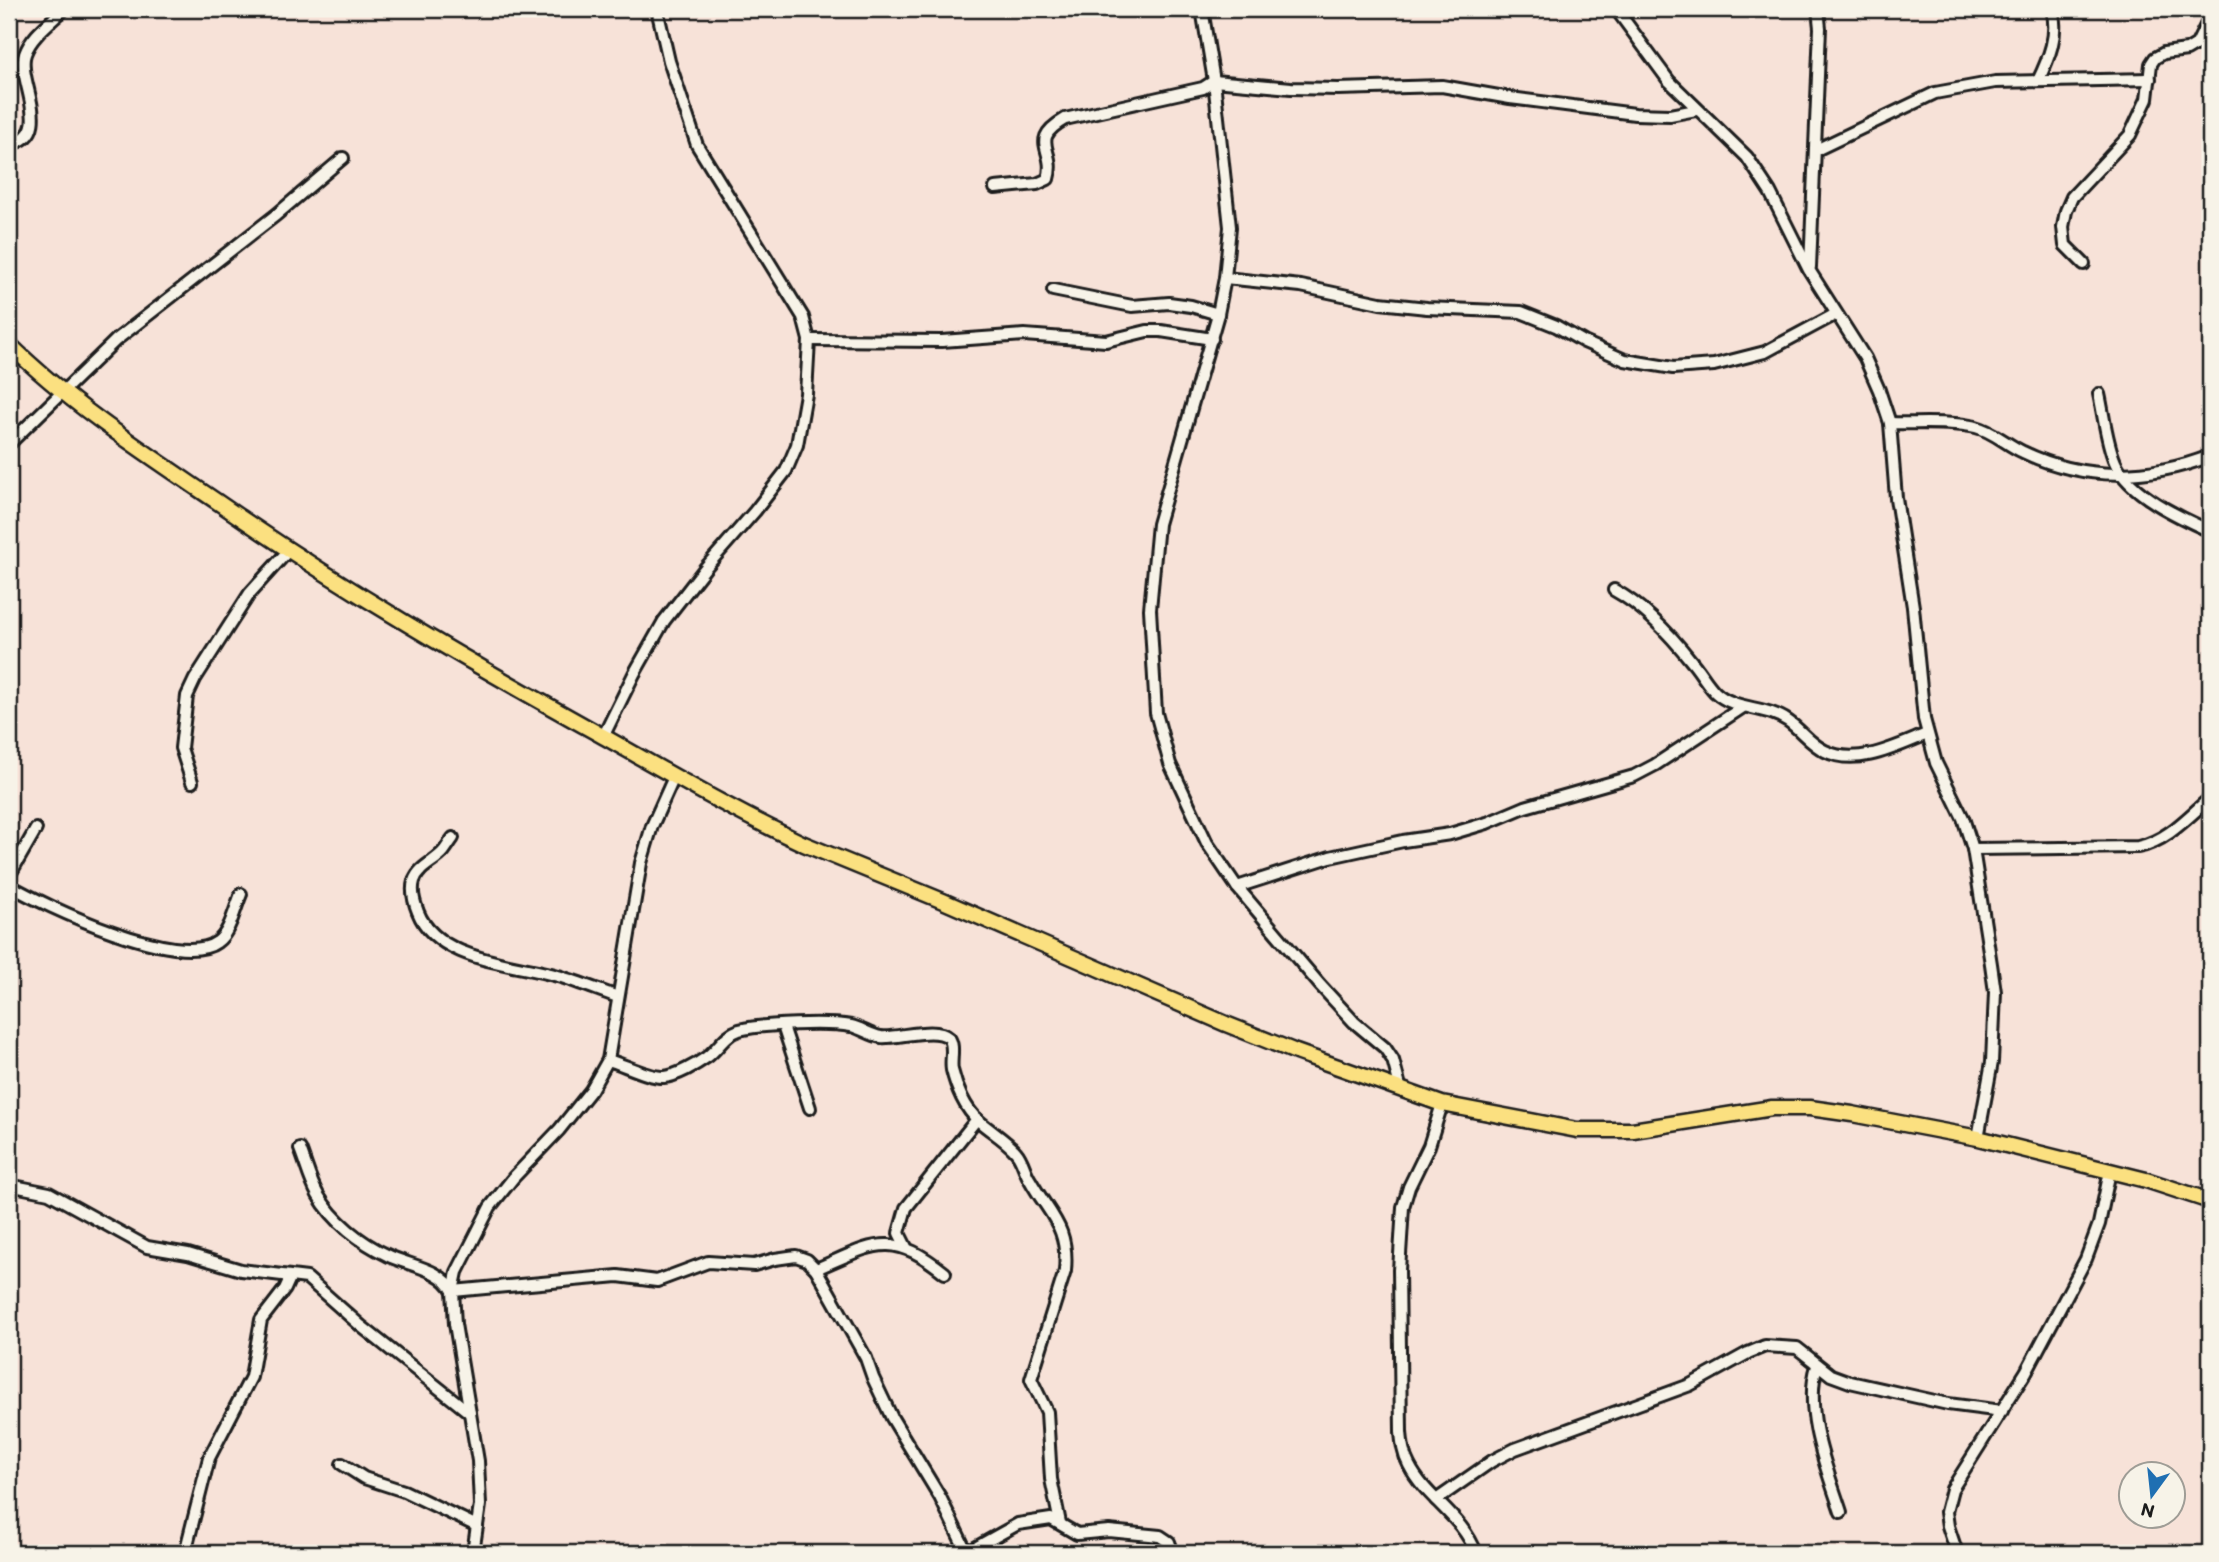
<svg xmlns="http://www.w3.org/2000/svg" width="2219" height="1562" font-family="Itim,sans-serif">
	<rect width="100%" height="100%" fill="#f7e2d8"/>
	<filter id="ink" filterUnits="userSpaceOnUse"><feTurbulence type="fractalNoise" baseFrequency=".0143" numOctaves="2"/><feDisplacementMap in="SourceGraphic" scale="14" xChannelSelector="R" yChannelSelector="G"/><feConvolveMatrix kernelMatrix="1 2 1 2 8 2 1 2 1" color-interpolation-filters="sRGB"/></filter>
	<g filter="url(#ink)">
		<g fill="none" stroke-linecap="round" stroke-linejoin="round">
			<defs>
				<g id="minor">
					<path d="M1202 9 1214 81 1230 227 1225 278 1218 314 1158 524 1150 609 1156 713 1170 764 1207 843 1237 887 1320 985 1354 1022 1385 1048 1393 1060 1401 1090"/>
					<path d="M1616 9 1669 81 1747 157 1770 192 1809 270 1865 358 1879 390 1890 423 1896 498 1913 607 1924 719 1936 763 1963 818 1973 849 1991 964 1995 992 1992 1062 1978 1138"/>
					<path d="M2038 81C2049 58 2059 34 2052 9"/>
					<path d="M9 144C57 136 16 80 25 54 31 36 51 22 64 9"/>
					<path d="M1816 150 1935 93 1995 82 2150 79"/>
					<path d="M995 188 1037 184 1048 179C1057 149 1027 141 1065 119L1203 88 1214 81 1291 88 1338 89 1442 86 1510 98 1635 114 1670 115 1696 110"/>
					<path d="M2084 264 2065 245 2063 227 2066 211 2072 197 2130 135 2147 99 2151 64 2155 58 2164 53 2187 50 2197 44 2210 17"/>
					<path d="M1810 267 1820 28 1818 9"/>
					<path d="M1225 278 1301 286 1380 303 1427 308 1521 312 1556 326 1584 342 1625 360 1673 368 1714 365 1765 352 1836 314"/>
					<path d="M1053 290 1132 306 1169 303 1191 306 1218 314"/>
					<path d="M809 340 942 341 1024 335 1106 341 1147 331H1161L1212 339"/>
					<path d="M2099 394C2104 416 2106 441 2115 462 2128 494 2181 518 2210 531"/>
					<path d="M1890 423C1918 424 1949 421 1976 427 1993 431 2007 445 2023 452 2083 481 2149 480 2210 456"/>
					<path d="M9 444 116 340 276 215 343 158"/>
					<path d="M1614 590C1645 607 1670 634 1692 662 1700 671 1706 683 1715 692 1735 711 1765 705 1788 721 1801 730 1810 744 1825 751 1857 767 1897 746 1927 734"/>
					<path d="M603 737 634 674 664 621 706 567 755 511 786 471 797 445 806 394 809 340 803 317 697 145 669 61 657 9"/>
					<path d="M192 782 181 748 187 696 195 679 250 593 288 551"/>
					<path d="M453 838C450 842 447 847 444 851 435 862 419 866 414 881 411 891 414 902 418 912 437 961 513 963 558 976 578 982 598 990 618 997"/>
					<path d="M1973 849 2138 847C2167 841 2188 817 2210 798"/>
					<path d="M9 876 36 829"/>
					<path d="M9 885C45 906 180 970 217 942 230 933 235 908 241 894"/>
					<path d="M1237 887 1330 857 1403 841 1450 834 1487 823 1525 807 1634 776 1655 765 1743 707"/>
					<path d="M783 1026 810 1108"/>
					<path d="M608 1060C623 1064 649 1078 664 1077 677 1076 697 1064 707 1057 719 1048 724 1035 739 1030 762 1024 828 1022 851 1026 861 1028 870 1035 881 1037 897 1039 936 1025 949 1038 955 1046 950 1061 952 1070 956 1087 965 1109 979 1121 990 1131 1006 1140 1016 1152 1023 1160 1024 1171 1030 1180 1050 1216 1069 1226 1065 1271L1031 1379 1047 1412 1051 1479 1060 1523"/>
					<path d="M1442 1104 1429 1146 1409 1187 1403 1207 1399 1270 1401 1432C1402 1443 1403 1454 1409 1465 1426 1499 1462 1515 1476 1553"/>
					<path d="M300 1149C306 1164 310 1181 318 1195 333 1221 361 1243 387 1255 409 1266 441 1268 453 1291L618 1276 657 1281 708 1262 754 1265 775 1259 796 1256 807 1260 816 1269 866 1358 873 1378 892 1418 940 1497 967 1553"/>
					<path d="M9 1185 49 1193 147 1247 188 1254 241 1270 307 1278 361 1326 470 1413"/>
					<path d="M906 1247 899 1233 906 1208 977 1119"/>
					<path d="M816 1269C875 1244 890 1229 945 1273"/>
					<path d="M1817 1366C1803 1411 1827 1469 1841 1512"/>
					<path d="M342 1464 364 1478 404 1491 477 1526"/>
					<path d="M1436 1500 1492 1461 1515 1449 1690 1385 1748 1353 1765 1346 1797 1348 1831 1375 1850 1382 1948 1404 2002 1411"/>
					<path d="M185 1553 209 1458 251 1377 261 1320 285 1289 290 1278"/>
					<path d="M473 1553 480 1505 478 1461 455 1324 453 1291 457 1272 490 1207 514 1177 559 1130 591 1090 608 1060 641 863 652 826 674 777"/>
					<path d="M966 1553 1018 1524 1051 1519 1077 1534 1109 1531 1160 1536 1169 1542 1173 1553"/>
					<path d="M1957 1553 1948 1526 1946 1512 1952 1489 2026 1372 2086 1259 2099 1224 2110 1171"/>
				</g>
				<path id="major" d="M9 344C71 405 147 454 219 503 342 588 469 662 599 734 667 772 733 811 804 844L943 901 1226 1024 1296 1052 1442 1104 1577 1130H1633L1772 1108H1810L1852 1114 1978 1138 2146 1180 2210 1201"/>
			</defs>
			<use href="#minor" stroke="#1c1c1c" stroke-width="16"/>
			<use href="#major" stroke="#1c1c1c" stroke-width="19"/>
			<use href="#minor" stroke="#f7f3e8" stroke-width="10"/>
			<use href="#major" stroke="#fbe080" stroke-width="14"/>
		</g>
	</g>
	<rect width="2219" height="1562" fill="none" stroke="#f7f3e8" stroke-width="35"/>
	<rect x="18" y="18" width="2184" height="1527" fill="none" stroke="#1c1c1c" stroke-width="2.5" filter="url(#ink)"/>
	<g transform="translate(2152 1495) rotate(195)"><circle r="33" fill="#f7f3e8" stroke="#9f9d96" stroke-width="2"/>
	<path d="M0-5L12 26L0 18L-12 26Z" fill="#1f6fb2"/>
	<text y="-10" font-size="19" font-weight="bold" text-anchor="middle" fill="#1c1c1c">N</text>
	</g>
</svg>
